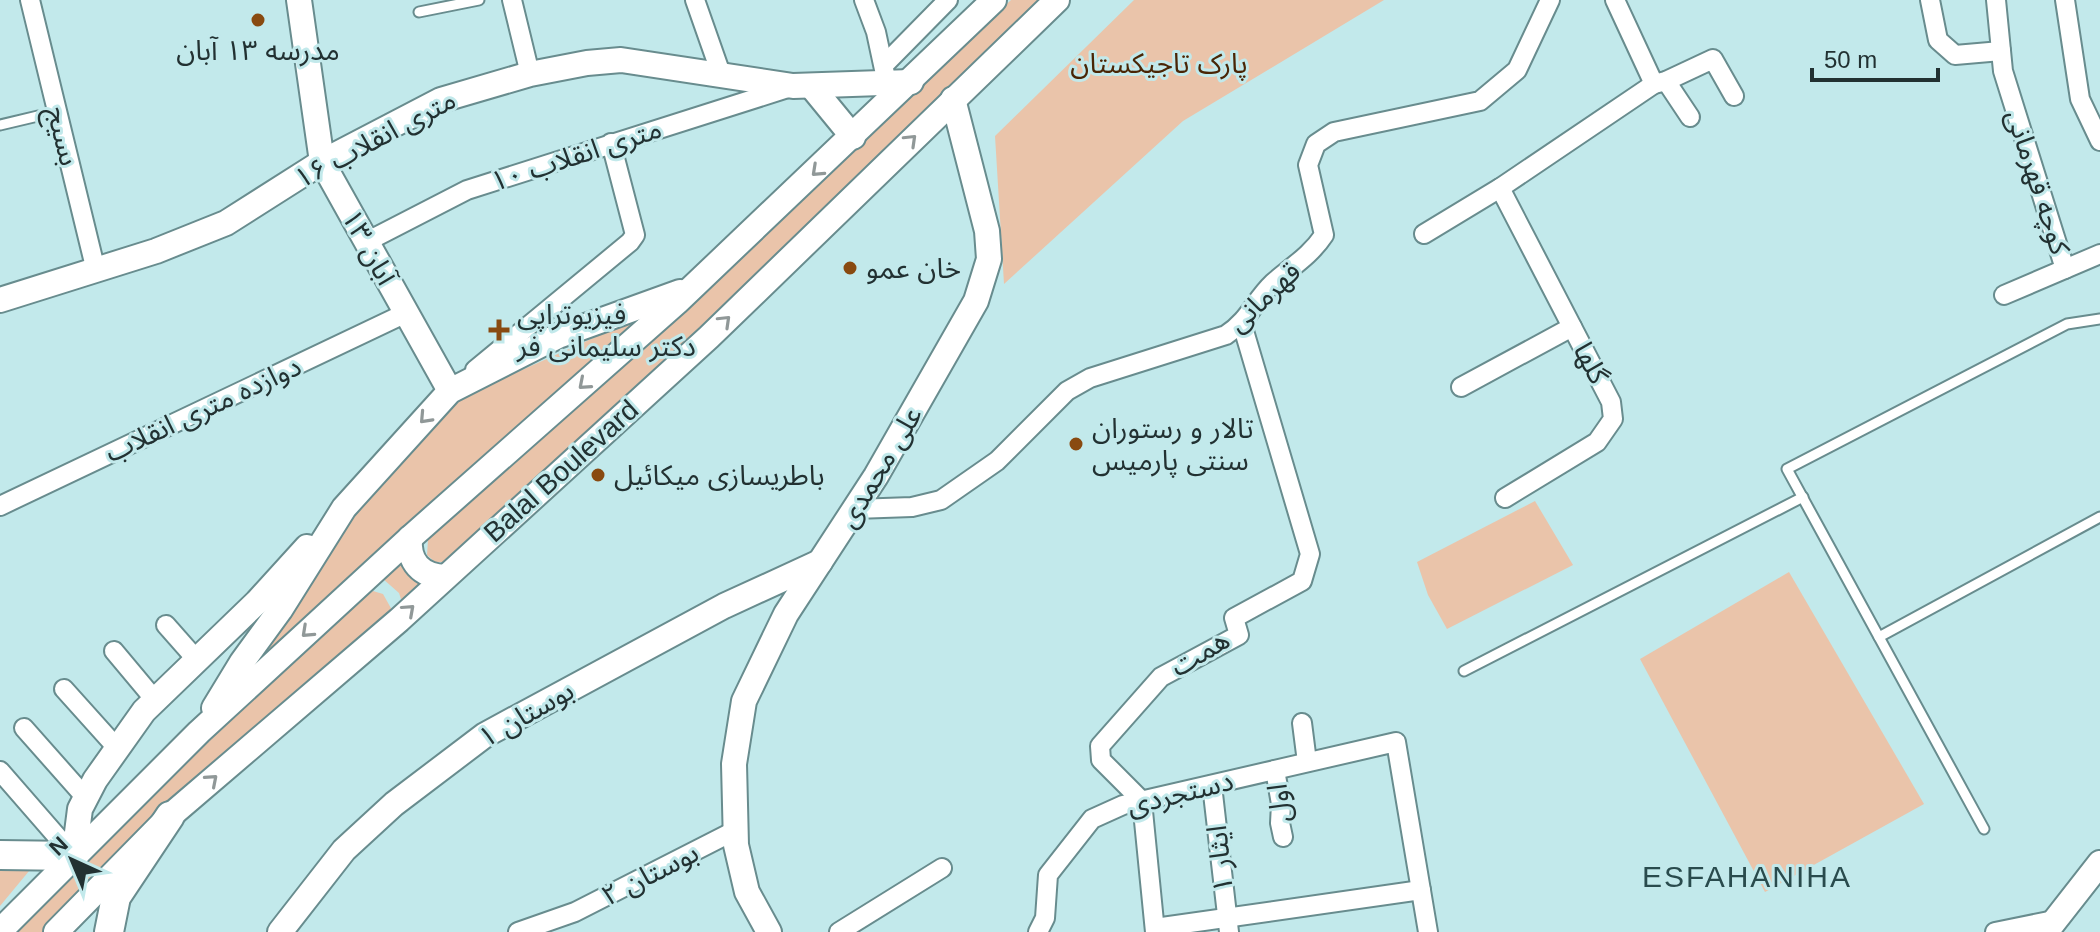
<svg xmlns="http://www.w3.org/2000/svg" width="2100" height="932" font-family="Arial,'Noto Sans Arabic',sans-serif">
	<rect width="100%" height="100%" fill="#c2e9eb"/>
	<g fill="#eac4aa">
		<path d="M1011 0H1044L660 368 448 562H435L427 555 428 540 713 280Z"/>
		<path d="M1134 0H1384L1183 121 1004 284 995 136Z"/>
		<path d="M656 310 235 689 352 514 457 399Z"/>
		<path d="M1535 501 1573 565 1447 629 1428 595 1417 562Z"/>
		<path d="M404 550 429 579 403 605 399 593 382 578Z"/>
		<path d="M1789 572 1924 804 1765 892 1640 659Z"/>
		<path d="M373 591 383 594 392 610 47 932H11L207 742 364 597Z"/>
		<path d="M39 859 0 906V861Z"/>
	</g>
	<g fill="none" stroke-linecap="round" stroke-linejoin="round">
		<defs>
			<g id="lane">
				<path d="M419 12 479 0"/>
				<path d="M0 125 38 116"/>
				<path d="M1879 637 2100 517"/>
				<path d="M1464 671 1803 497"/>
				<path d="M1984 829 1787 469 2067 324 2100 319"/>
			</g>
			<g id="street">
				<path d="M30 0 96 271"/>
				<path d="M512 0 530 74"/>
				<path d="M695 0 721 74"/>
				<path d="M864 0 876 32 885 74"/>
				<path d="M1615 0 1654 84"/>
				<path d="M1930 0 1938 40 1955 55 2001 51"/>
				<path d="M1996 0 2003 71 2065 269"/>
				<path d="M2065 0 2080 99 2100 141"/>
				<path d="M884 65 948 0"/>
				<path d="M1666 81 1690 117"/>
				<path d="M1500 188 1611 402 1613 419 1597 442 1505 498"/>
				<path d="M1424 234 1500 188 1654 84 1666 81 1713 59 1734 96"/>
				<path d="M366 242 467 190 791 87"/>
				<path d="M2004 295 2100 254"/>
				<path d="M475 370 630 242 635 235 611 143"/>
				<path d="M1461 387 1572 327"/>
				<path d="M0 506 406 313"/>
				<path d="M855 509 912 507 941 500 997 461 1067 391 1090 378 1226 335C1250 319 1254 301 1273 283 1291 267 1310 256 1324 235L1308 165 1316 144 1334 132 1480 101 1517 70 1550 0"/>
				<path d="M166 625 196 659"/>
				<path d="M114 651 155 700"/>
				<path d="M64 689 117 748"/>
				<path d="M1302 723 1307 762"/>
				<path d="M24 728 86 798"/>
				<path d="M1275 770 1281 804 1280 823 1283 837"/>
				<path d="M0 771 74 856"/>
				<path d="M1212 785 1229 932"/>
				<path d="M1155 928 1421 890"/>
				<path d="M518 932 575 912 736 830"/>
				<path d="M839 932 942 868"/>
				<path d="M1038 932 1045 918 1048 875 1092 819 1123 805 1396 742 1428 932"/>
				<path d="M1155 932 1142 801 1101 760 1100 746 1161 677 1239 635 1234 618 1302 581 1310 554 1242 324"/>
				<path d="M1995 932 2054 920"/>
			</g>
			<g id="secondary">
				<path d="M299 0 322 162 450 391"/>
				<path d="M812 87 853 137"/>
				<path d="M0 300 156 251 226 223 322 162 441 100 530 74 587 63 621 60 793 86 911 82"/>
				<path d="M410 538C408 562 421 576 445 577"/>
				<path d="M214 708 242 662 280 610 344 508 450 391 558 336 680 292"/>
				<path d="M74 856 80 809 95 780 144 711 257 602 307 547"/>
				<path d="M0 931 199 732 410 538 677 302 994 0"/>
				<path d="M56 932 170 816 399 620 709 337 1057 0"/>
				<path d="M280 932 344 850 394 804 485 735 724 606 820 562"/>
				<path d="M769 932 747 892 736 845 734 764 744 701 786 614 876 476 976 301 989 259 987 231 953 99"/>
				<path d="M2046 932 2100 863"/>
			</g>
			<g id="primary">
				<path d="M0 855 74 856"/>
				<path d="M109 932 116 897 170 816"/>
			</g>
		</defs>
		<use href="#lane" stroke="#688c8e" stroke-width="13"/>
		<use href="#street" stroke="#688c8e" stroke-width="22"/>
		<use href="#secondary" stroke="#688c8e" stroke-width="28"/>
		<use href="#primary" stroke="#688c8e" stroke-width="32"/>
		<use href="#lane" stroke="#fff" stroke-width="9"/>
		<use href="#street" stroke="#fff" stroke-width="18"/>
		<use href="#secondary" stroke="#fff" stroke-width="24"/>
		<use href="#primary" stroke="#fff" stroke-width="28"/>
	</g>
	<defs><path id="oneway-chevron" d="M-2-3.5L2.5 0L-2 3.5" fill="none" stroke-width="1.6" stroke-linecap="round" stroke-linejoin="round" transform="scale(2)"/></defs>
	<g stroke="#909898">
		<use href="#oneway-chevron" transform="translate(911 140) rotate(-44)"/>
		<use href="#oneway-chevron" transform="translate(817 171) rotate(137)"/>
		<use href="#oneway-chevron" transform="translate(725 321) rotate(-44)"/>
		<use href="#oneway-chevron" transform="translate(584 384) rotate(139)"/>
		<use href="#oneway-chevron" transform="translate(425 418) rotate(133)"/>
		<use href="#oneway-chevron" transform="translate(409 610) rotate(-42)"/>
		<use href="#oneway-chevron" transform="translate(307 632) rotate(137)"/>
		<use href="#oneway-chevron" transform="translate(212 780) rotate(-41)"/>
	</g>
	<g fill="#894a10" stroke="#c2e9eb" stroke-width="3">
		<circle cx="258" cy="20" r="8"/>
		<circle cx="850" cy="268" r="8"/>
		<path d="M495 318h8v8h8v8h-8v8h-8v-8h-8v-8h8z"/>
		<circle cx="1076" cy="444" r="8"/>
		<circle cx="598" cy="475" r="8"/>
	</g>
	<g text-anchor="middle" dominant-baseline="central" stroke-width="6" stroke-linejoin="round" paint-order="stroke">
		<g font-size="28" fill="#223132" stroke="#c2e9eb" text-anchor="start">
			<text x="258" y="50" text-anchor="middle">مدرسه ۱۳ آبان</text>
			<text x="866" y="268">خان عمو</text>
			<text x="517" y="314">فیزیوتراپی<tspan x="517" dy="32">دکتر سلیمانی فر</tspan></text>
			<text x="1092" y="428">تالار و رستوران<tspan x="1092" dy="32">سنتی پارمیس</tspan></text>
			<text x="614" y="475">باطریسازی میکائیل</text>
		</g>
		<g font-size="28" fill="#492505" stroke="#c2e9eb">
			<text x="1159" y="63">پارک تاجیکستان</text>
		</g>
		<g font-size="28" fill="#223132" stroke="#c2e9eb">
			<text transform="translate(63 136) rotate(76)">بسیج</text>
			<text transform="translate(375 139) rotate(-28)">۱۶ متری انقلاب</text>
			<text transform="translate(576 155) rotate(-18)">۱۰ متری انقلاب</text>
			<text transform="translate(2038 182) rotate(72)">کوچه قهرمانی</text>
			<text transform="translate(369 247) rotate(61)">۱۳ آبان</text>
			<text transform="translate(1264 297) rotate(-43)">قهرمانی</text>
			<text transform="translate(1591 363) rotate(62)">گلها</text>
			<text transform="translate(203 409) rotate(-25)">دوازده متری انقلاب</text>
			<text transform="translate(880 467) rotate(-59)">علی محمدی</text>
			<text transform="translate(561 471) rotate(-42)">Balal Boulevard</text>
			<text transform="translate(1200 653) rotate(-31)">همت</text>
			<text transform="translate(526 714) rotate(-30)">بوستان ۱</text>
			<text transform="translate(1180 793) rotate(-14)">دستجردی</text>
			<text transform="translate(1279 803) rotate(-96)">اول</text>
			<text transform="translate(1220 859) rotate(-96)">۱ ایثار</text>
			<text transform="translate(650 874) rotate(-27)">بوستان ۲</text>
		</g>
		<g font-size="30" letter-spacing="2" fill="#294b4d" stroke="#c2e9eb">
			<text x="1747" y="876">ESFAHANIHA</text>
		</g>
	</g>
	<g transform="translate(72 860) rotate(316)" stroke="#c2e9eb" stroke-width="6" paint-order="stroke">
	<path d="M0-6L14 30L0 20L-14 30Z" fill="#223132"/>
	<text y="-12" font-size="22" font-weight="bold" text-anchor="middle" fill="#223132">N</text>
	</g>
	<path d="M1812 68v12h126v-12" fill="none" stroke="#223132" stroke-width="4"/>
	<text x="1824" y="68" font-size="24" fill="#223132" stroke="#c2e9eb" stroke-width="6" paint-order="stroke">50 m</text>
</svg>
